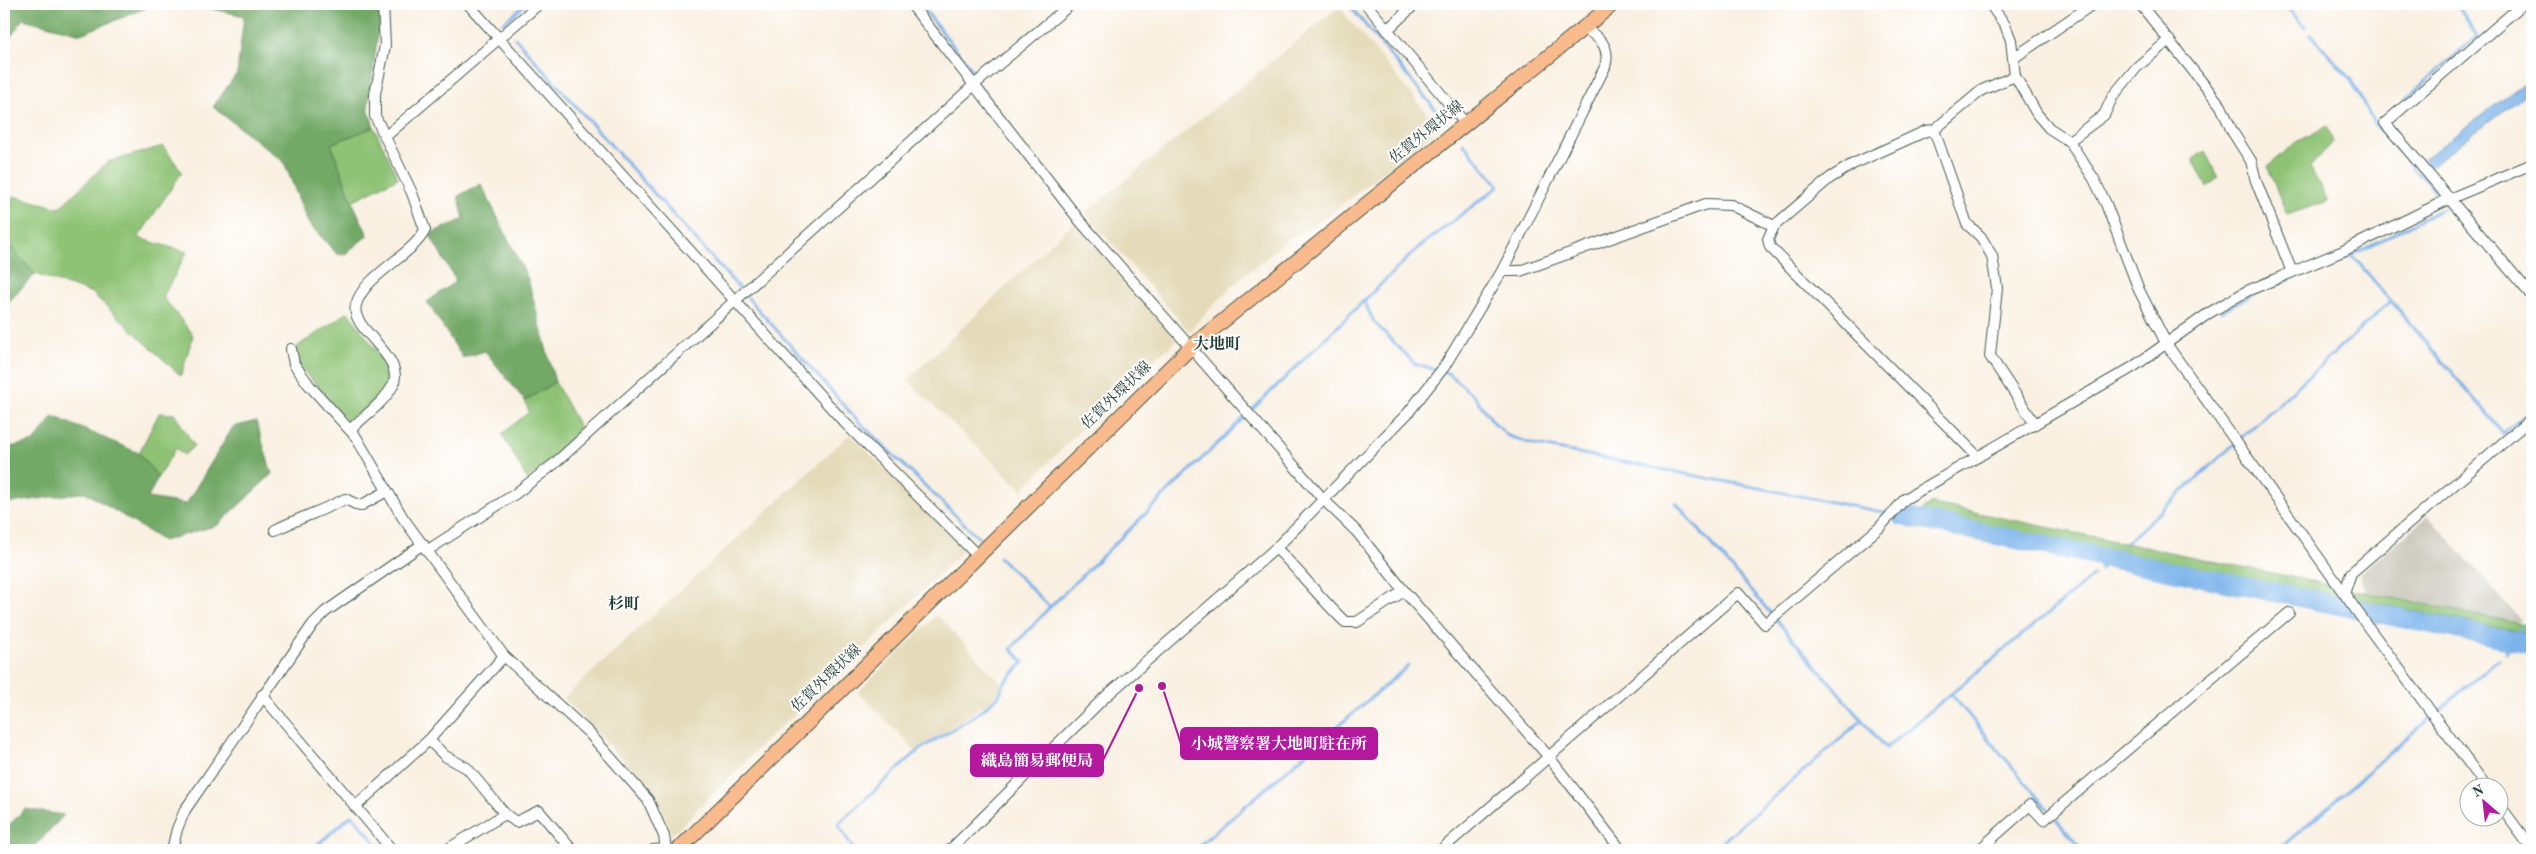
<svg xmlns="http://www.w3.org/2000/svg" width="2536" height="854" font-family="'Old Standard TT','Noto Serif JP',serif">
	<rect width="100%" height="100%" fill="#fff"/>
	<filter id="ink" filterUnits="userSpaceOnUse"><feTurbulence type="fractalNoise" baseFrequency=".02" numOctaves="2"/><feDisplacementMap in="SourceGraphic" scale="10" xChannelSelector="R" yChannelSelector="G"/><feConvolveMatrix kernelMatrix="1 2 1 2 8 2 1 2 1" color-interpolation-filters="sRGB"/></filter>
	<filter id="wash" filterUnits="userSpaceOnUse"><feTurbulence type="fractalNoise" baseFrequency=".0096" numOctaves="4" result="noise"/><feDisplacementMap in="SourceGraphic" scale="20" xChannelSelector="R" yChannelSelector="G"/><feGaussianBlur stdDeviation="1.12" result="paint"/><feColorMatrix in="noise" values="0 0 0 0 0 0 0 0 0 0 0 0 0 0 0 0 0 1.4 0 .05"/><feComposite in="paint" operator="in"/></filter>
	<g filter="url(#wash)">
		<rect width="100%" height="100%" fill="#f9f0e1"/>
		<g fill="#e5dbba">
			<path d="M1339 7 1439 128 1317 224 1288 239 1232 286 1189 331 1085 213Z"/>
			<path d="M1074 222 1177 340 1111 398 1022 490 907 380Z"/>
			<path d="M850 434 965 549 821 690 765 741 672 835 657 797 564 698Z"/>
			<path d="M937 615 1002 684 998 695 916 751 858 692Z"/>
		</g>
		<path fill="#c7c5b8" d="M2428 516 2521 620 2517 623 2366 591 2359 574Z"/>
		<g fill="#8ec375" stroke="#568054">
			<path d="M2327 126 2333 142 2310 167 2328 201 2287 215 2267 166 2297 142Z"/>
			<path d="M374 127 398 178 352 201 331 144Z"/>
			<path d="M163 146 182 172 138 238 187 252 163 297 193 335 181 376 92 293 35 274 4 239V209L14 196 59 208 108 162Z"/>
			<path d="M2205 151 2218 178 2207 187 2193 159Z"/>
			<path d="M348 312 388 366 390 383 350 424 299 366 295 348Z"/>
			<path d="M555 382 581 430 549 462 527 479 502 434 529 412 525 401Z"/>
			<path d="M159 413 175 414 194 446 184 455 176 448 158 477 139 453Z"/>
			<path d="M1929 503 2517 623 2532 627V635L1921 512Z"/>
		</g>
		<g fill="#72a966" stroke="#48734d">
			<path d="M4 4H156L81 34 23 19 4 47Z"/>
			<path d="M190 4H376L380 19 368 107 374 127 331 144 352 201 368 235 344 255 337 254 308 223 284 162 213 107 237 73 244 16Z"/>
			<path d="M481 184 528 279 555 382 525 401 485 351 463 358 427 302 456 281 429 234 464 219 458 196Z"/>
			<path d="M4 239 35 274 4 307Z"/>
			<path d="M53 416 139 453 158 477 148 498 186 504 233 427 256 421 272 474 218 525 163 541 85 492 4 504V448L34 442Z"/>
			<path d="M25 809 64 815 33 848V850H4V830Z"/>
		</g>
		<path fill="#7bb4eb" stroke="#4d7890" d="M2532 77V89L2430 167 2424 159Z"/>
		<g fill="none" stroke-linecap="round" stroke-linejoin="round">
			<g stroke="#7bb4eb" stroke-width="3">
				<path d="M920 4 974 72"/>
				<path d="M1348 4 1444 120"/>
				<path d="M2284 4 2305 27"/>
				<path d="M503 23 526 4"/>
				<path d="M2311 34 2351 80 2375 125 2439 196"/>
				<path d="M515 38 859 422 979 538"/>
				<path d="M2405 100 2477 36 2457 4"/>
				<path d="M2352 255 2503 433 2532 410"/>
				<path d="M1364 301 1374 322 1415 364 1448 373 1474 396 1495 424 1508 436 1536 445 1888 513"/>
				<path d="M2221 312 2247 297 2352 255 2444 208"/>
				<path d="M1676 503 1886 748 2094 575"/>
				<path d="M1894 515 1901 516"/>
				<path d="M2127 542 2391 301"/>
				<path d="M999 557 1050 607"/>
				<path d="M2100 569 2121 548"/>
				<path d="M2525 625 2532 619"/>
				<path d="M2506 652 2520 629"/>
				<path d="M1951 694 2082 850"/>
				<path d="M311 850 352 815 382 850"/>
				<path d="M854 850 838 824 919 750 977 714 999 696 1004 683 1024 662 1011 649 1050 607 1419 247 1499 186 1463 143"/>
				<path d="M1194 850 1408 666"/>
				<path d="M1713 850 1862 720"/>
				<path d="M2278 850 2498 659"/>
			</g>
			<path stroke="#7bb4eb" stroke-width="19" d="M1901 516 2532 645"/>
		</g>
	</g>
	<g filter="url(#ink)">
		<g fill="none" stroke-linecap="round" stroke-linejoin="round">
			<defs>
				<g id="minor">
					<path d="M468 4 844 422 978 556"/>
					<path d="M911 4 1080 221 1324 500 1357 532 1404 591 1548 756 1621 850"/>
					<path d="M1366 4 1465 123"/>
					<path d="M1990 4 2005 25 2011 40 2015 76 2037 114 2049 128 2069 141 2094 179 2106 204 2139 290 2167 345 2371 631 2486 786"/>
					<path d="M2140 4 2221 106 2232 131 2251 161 2256 181 2292 272"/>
					<path d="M2523 4 2385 123 2532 296"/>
					<path d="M1387 30 1415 4"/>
					<path d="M2015 57 2093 4"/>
					<path d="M1934 130 1967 224 1981 237 1992 256 1997 288 1990 356 2035 424"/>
					<path d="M386 136 539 4"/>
					<path d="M2069 141 2104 115 2113 96 2137 67 2169 40"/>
					<path d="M1774 226 1768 239 1770 247 1978 457"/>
					<path d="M1502 271H1520L1706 204 1731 205 1774 226 1830 178 1853 164 1926 131 1934 130 1982 90 2015 76"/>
					<path d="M291 349 294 364 309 385 356 437 403 518 504 656 589 733 648 800 664 836 666 850"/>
					<path d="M351 429C364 416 385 402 393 385 406 356 349 329 356 305 364 275 412 256 425 230L412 193 375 116V94L385 46 383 4"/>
					<path d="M275 530C299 518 322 511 345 499L360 506 387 491"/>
					<path d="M1276 548C1300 572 1320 598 1345 622H1357L1404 591"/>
					<path d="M428 550 515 494 554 464 974 85 1071 4"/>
					<path d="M2345 591 2351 573 2532 418"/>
					<path d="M262 695 392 850"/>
					<path d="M429 740 445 756 467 768 505 814 516 822 539 811 572 850"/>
					<path d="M2498 803 2532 849"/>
					<path d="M355 807 429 740 504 656"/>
					<path d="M172 850 177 829 185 810 313 624 325 612 423 544"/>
					<path d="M446 850 505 814"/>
					<path d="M653 850 666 849"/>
					<path d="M950 850 1104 698 1276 548 1408 413 1444 367 1502 271 1605 67C1611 47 1600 37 1583 28"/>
					<path d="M1441 850 1738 593 1765 624 1879 528 1905 499 2133 367 2209 313 2247 291 2343 251 2449 199 2532 164"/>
					<path d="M1979 850 2030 805 2044 820 2289 613"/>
				</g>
				<path id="major" d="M678 850 1191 347 1613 4"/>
			</defs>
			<use href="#minor" stroke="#40584e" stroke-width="12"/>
			<use href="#major" stroke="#40584e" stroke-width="16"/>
			<use href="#minor" stroke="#fff" stroke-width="10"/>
			<use href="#major" stroke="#fabb8c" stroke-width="14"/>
		</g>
	</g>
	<g text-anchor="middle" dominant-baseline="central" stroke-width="4" stroke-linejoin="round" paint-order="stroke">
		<g font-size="15" fill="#1f3d34" stroke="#fff">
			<text transform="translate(1427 133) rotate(-39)">佐賀外環状線</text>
			<text transform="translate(1117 396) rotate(-44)">佐賀外環状線</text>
			<text transform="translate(827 679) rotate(-44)">佐賀外環状線</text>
		</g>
		<g font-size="16" font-weight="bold" fill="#1f3d34" stroke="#fff">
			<text x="1217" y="345">大地町</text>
			<text x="624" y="605">杉町</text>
		</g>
	</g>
	<path fill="none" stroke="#b5179e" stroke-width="2" d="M1162 686L1181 744M1139 688L1103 760"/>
	<g fill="#b5179e" stroke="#fff" stroke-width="2">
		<circle cx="1162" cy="686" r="5"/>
		<circle cx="1139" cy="688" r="5"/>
	</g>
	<g fill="#b5179e" stroke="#b5179e" stroke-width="2">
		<rect x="1181" y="728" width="196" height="31" rx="5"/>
		<rect x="971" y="745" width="132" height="31" rx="5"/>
	</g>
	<g font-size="16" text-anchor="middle" font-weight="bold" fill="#fff">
		<text x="1279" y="749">小城警察署大地町駐在所</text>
		<text x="1037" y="766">織島簡易郵便局</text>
	</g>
	<rect width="2536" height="854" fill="none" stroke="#fff" stroke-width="20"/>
	<g transform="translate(2484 802) rotate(332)"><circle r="24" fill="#ffffff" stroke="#a5b1ae"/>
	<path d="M0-4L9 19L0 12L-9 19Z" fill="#b5179e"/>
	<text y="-8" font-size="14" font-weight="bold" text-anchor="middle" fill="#1f3d34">N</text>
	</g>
</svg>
